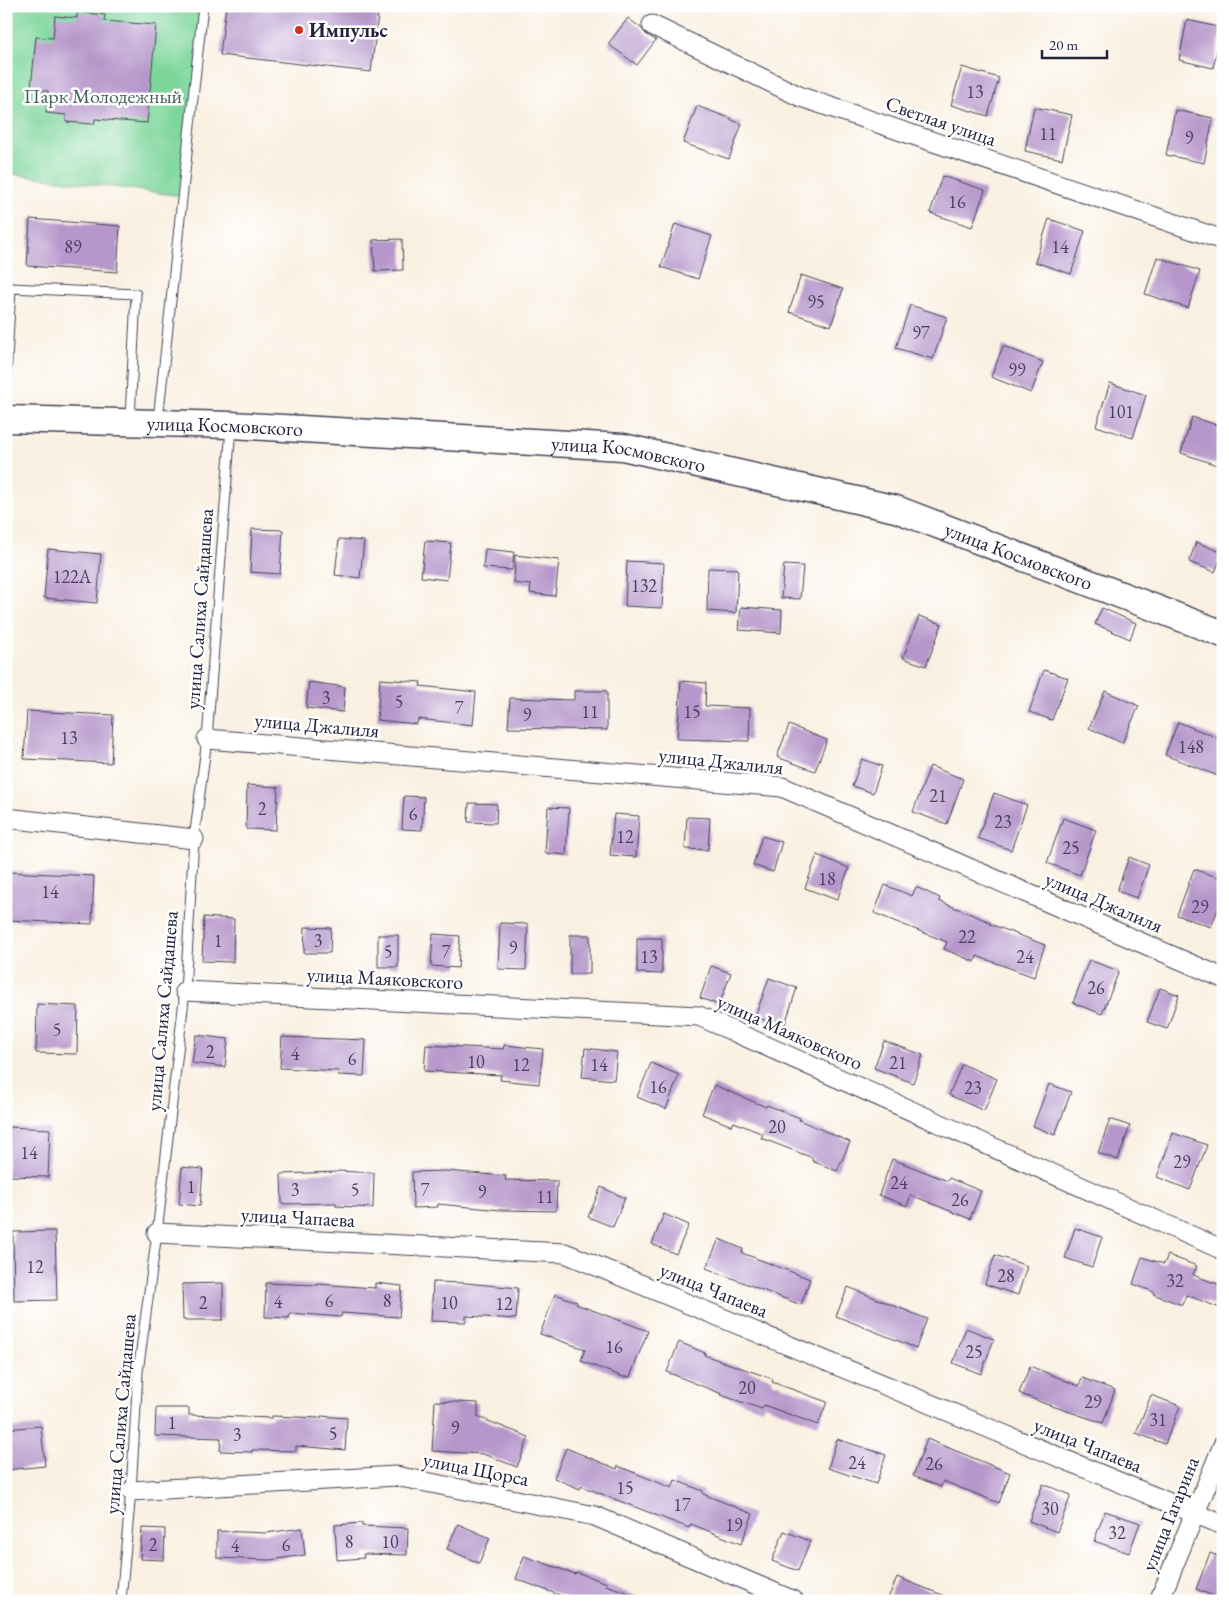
<svg xmlns="http://www.w3.org/2000/svg" width="1229" height="1607" font-family="'EB Garamond',serif">
	<rect width="100%" height="100%" fill="#fff"/>
	<filter id="ink" filterUnits="userSpaceOnUse"><feTurbulence type="fractalNoise" baseFrequency=".02" numOctaves="2"/><feDisplacementMap in="SourceGraphic" scale="10" xChannelSelector="R" yChannelSelector="G"/><feConvolveMatrix kernelMatrix="1 2 1 2 8 2 1 2 1" color-interpolation-filters="sRGB"/></filter>
	<filter id="wash" filterUnits="userSpaceOnUse"><feTurbulence type="fractalNoise" baseFrequency=".0096" numOctaves="4" result="noise"/><feDisplacementMap in="SourceGraphic" scale="20" xChannelSelector="R" yChannelSelector="G"/><feGaussianBlur stdDeviation="1.12" result="paint"/><feColorMatrix in="noise" values="0 0 0 0 0 0 0 0 0 0 0 0 0 0 0 0 0 1.4 0 .05"/><feComposite in="paint" operator="in"/></filter>
	<g filter="url(#wash)">
		<rect width="100%" height="100%" fill="#f9f0e1"/>
		<path fill="#7ed69b" stroke="#507c6b" d="M6 6H204L182 196 6 173Z"/>
		<g id="blocks">
			<g fill="#b697cb">
				<path d="M226 6H379L371 72 220 55Z"/>
				<path d="M77 12 105 15 104 21 156 25 147 123 95 119 94 124 66 122V115L46 113 48 91 31 89 36 37 53 38 55 16 77 18Z"/>
				<path d="M628 18 641 28 647 35 656 40 637 65 608 44Z"/>
				<path d="M1187 20 1222 28 1213 68 1179 60Z"/>
				<path d="M962 67 999 78 988 116 951 105Z"/>
				<path d="M697 106 732 119V120L742 124 729 159 683 143Z"/>
				<path d="M1034 107 1072 115 1062 159 1025 151Z"/>
				<path d="M1175 110 1213 118 1204 163 1166 155Z"/>
				<path d="M942 176 985 190 972 227 930 213Z"/>
				<path d="M30 219 120 226 117 272 27 266Z"/>
				<path d="M1049 219 1085 231 1071 274 1035 262Z"/>
				<path d="M675 224 712 236 698 279 661 267Z"/>
				<path d="M402 239 403 270 375 271 373 240Z"/>
				<path d="M1157 257 1200 271 1188 308 1145 294Z"/>
				<path d="M801 275 843 289 831 326 789 312Z"/>
				<path d="M910 305 947 317 933 359 896 348Z"/>
				<path d="M1003 346 1043 362 1031 393 991 377Z"/>
				<path d="M1110 383 1146 395 1133 438 1096 426Z"/>
				<path d="M1192 417 1223 427V467L1181 453Z"/>
				<path d="M252 529 283 530 280 574 250 572Z"/>
				<path d="M339 539 364 541 360 578 335 575Z"/>
				<path d="M425 541 451 543 447 580 421 577Z"/>
				<path d="M1196 542 1223 553 1215 572 1189 562Z"/>
				<path d="M48 549 101 554 97 603 44 598Z"/>
				<path d="M485 549 514 552 512 570 483 568Z"/>
				<path d="M515 555 559 560 555 596 530 593 531 585 514 583Z"/>
				<path d="M627 561 664 563 662 608 625 606Z"/>
				<path d="M784 565 803 566 800 599 781 598Z"/>
				<path d="M708 568 738 569 736 613 707 611Z"/>
				<path d="M741 607 782 610 781 633 739 630Z"/>
				<path d="M1102 608 1136 623 1130 639 1095 624Z"/>
				<path d="M919 616 942 624 926 666 903 658Z"/>
				<path d="M1044 670 1068 678 1052 720 1029 712Z"/>
				<path d="M380 679 421 682 420 686 476 692 473 725 418 719 417 724 377 720Z"/>
				<path d="M681 681 706 683 705 706 750 708 749 741 677 739Z"/>
				<path d="M309 682 345 687 343 712 306 708Z"/>
				<path d="M574 691H607V730L508 728 510 698 574 700Z"/>
				<path d="M1105 691 1139 706 1122 743 1089 728Z"/>
				<path d="M27 711 113 715 111 763 24 759Z"/>
				<path d="M1178 722 1223 740V778L1165 755Z"/>
				<path d="M789 725 827 740 815 771 777 757Z"/>
				<path d="M862 759 882 766 873 793 852 786Z"/>
				<path d="M930 766 963 779 947 824 913 812Z"/>
				<path d="M247 785 278 787 276 830 246 829Z"/>
				<path d="M994 793 1027 805 1011 850 978 838Z"/>
				<path d="M404 796 424 797 422 830 402 829Z"/>
				<path d="M469 803 497 804 496 823 468 822Z"/>
				<path d="M548 807 569 808 566 855 545 853Z"/>
				<path d="M614 814 639 816 636 857 610 855Z"/>
				<path d="M687 817 710 818 708 850 685 849Z"/>
				<path d="M1063 818 1096 830 1080 875 1047 863Z"/>
				<path d="M762 836 782 842 773 872 753 865Z"/>
				<path d="M817 855 849 868 837 900 805 888Z"/>
				<path d="M1129 857 1149 865 1137 898 1117 891Z"/>
				<path d="M1194 869 1223 879V896L1211 927 1177 915Z"/>
				<path d="M8 872 94 876 92 924 6 920Z"/>
				<path d="M885 885 912 896 916 887 940 898 939 901 990 922V924L1045 945 1034 977 977 956 975 962 944 949 947 942 874 913Z"/>
				<path d="M204 917 234 919 233 962 202 961Z"/>
				<path d="M500 923 528 924 526 970 498 969Z"/>
				<path d="M305 927 331 928 330 953H304Z"/>
				<path d="M433 934 460 936 458 968 431 966Z"/>
				<rect x="378" y="935" width="20" height="32"/>
				<rect x="570" y="935" width="20" height="39"/>
				<path d="M637 938H662V974L637 973Z"/>
				<path d="M1089 960 1119 971 1102 1014 1073 1003Z"/>
				<path d="M711 966 731 973 719 1005 700 998Z"/>
				<path d="M769 978 797 988 784 1027 755 1017Z"/>
				<path d="M1160 988 1179 995 1167 1029 1147 1022Z"/>
				<path d="M37 1004 78 1006 77 1054 36 1053Z"/>
				<path d="M196 1035 228 1039 225 1067 192 1063Z"/>
				<path d="M282 1037 366 1040 364 1076 338 1075 339 1071 280 1068Z"/>
				<path d="M884 1041 923 1055 913 1083 874 1068Z"/>
				<path d="M426 1045 503 1049 504 1045 543 1049 539 1084 500 1080 501 1075 424 1071Z"/>
				<path d="M585 1048 617 1052 614 1080 582 1077Z"/>
				<path d="M651 1063 679 1075 666 1109 637 1097Z"/>
				<path d="M962 1064 997 1079 984 1111 949 1095Z"/>
				<path d="M1049 1084 1071 1092 1055 1135 1033 1126Z"/>
				<path d="M714 1085 766 1107 767 1105 800 1118 799 1120 850 1142 837 1171 812 1161 813 1158 761 1138 763 1134 734 1122 732 1126 702 1114Z"/>
				<path d="M1110 1119 1130 1126 1118 1160 1098 1153Z"/>
				<path d="M9 1127 50 1129 48 1177 7 1176Z"/>
				<path d="M1173 1133 1207 1145 1190 1190 1157 1177Z"/>
				<path d="M892 1159 948 1181 949 1178 981 1191 970 1219 911 1195 907 1206 879 1195Z"/>
				<path d="M182 1167 203 1169 200 1206 179 1204Z"/>
				<path d="M338 1171 374 1173 373 1208 336 1206V1203L282 1204 281 1174 337 1172Z"/>
				<path d="M446 1171 506 1176 505 1180 557 1181 556 1211 501 1210 438 1204V1207L413 1208 412 1172Z"/>
				<path d="M601 1187 625 1198 613 1227 588 1217Z"/>
				<path d="M664 1214 689 1225 676 1254 652 1244Z"/>
				<path d="M1075 1228 1102 1237 1092 1267 1065 1258Z"/>
				<path d="M55 1231 57 1300 14 1301 13 1232Z"/>
				<path d="M719 1239 743 1249 742 1253 810 1279 801 1305 706 1268Z"/>
				<path d="M995 1255 1027 1266 1018 1295 985 1284Z"/>
				<path d="M1168 1255 1197 1266 1193 1275 1223 1286V1309L1186 1295 1182 1305 1153 1294 1154 1292 1133 1284 1142 1257 1164 1264Z"/>
				<path d="M433 1282 466 1283 518 1288 516 1319 466 1316V1322L431 1321Z"/>
				<path d="M223 1283V1320H183L182 1284Z"/>
				<path d="M266 1283 318 1285V1284L375 1288V1283L402 1286 399 1317 342 1313 341 1317 290 1313 289 1318 265 1317Z"/>
				<path d="M848 1287 927 1319 916 1348 836 1316Z"/>
				<path d="M555 1294 577 1302 576 1304 648 1331 630 1377H623L581 1361 585 1349 540 1334Z"/>
				<path d="M966 1328 994 1339 981 1374 953 1363Z"/>
				<path d="M679 1342 705 1353 704 1355 773 1379 772 1382 827 1402 818 1425 764 1405 762 1409 721 1395 722 1394 667 1372Z"/>
				<path d="M1030 1366 1079 1386 1082 1378 1115 1390 1103 1423 1043 1403 1019 1393Z"/>
				<path d="M1151 1395 1180 1406 1165 1444 1136 1433Z"/>
				<path d="M435 1401 478 1403V1417L529 1437 517 1467 483 1454 432 1451Z"/>
				<path d="M156 1408H189V1415L272 1418V1416L321 1418V1416L347 1418 345 1450 296 1446V1451L252 1450V1452L220 1451 221 1438 155 1436Z"/>
				<path d="M41 1426 45 1466 6 1470V1429Z"/>
				<path d="M837 1439 886 1455 876 1484 828 1468Z"/>
				<path d="M927 1439 1010 1473 999 1503 943 1481 941 1487 913 1476Z"/>
				<path d="M566 1448 617 1469 618 1466 672 1488 675 1480 703 1491V1494L753 1514 741 1544 691 1524 689 1528 581 1486 580 1489 554 1478Z"/>
				<path d="M1043 1484 1071 1495 1057 1532 1029 1521Z"/>
				<path d="M1105 1511 1140 1523 1129 1553 1094 1541Z"/>
				<path d="M362 1523V1526L408 1528 407 1555 363 1554 364 1558 337 1560 335 1525Z"/>
				<path d="M458 1524 490 1538 479 1563 447 1549Z"/>
				<path d="M142 1528 165 1529 164 1560 140 1559Z"/>
				<path d="M302 1528 305 1555 270 1560 217 1558V1531L266 1533Z"/>
				<path d="M784 1531 810 1541 798 1571 772 1561Z"/>
				<path d="M1210 1553 1223 1558V1600L1196 1589Z"/>
				<path d="M524 1556 575 1574 576 1572 607 1583 606 1585 645 1599 644 1601H566L567 1598 516 1579Z"/>
				<path d="M897 1577 955 1600V1601H887Z"/>
			</g>
		</g>
	</g>
	<g filter="url(#ink)">
		<use href="#blocks" fill-opacity="0" stroke="#424154" stroke-width="1"/>
		<g fill="none" stroke-linecap="round" stroke-linejoin="round">
			<defs>
				<g id="service">
					<path d="M6 377 11 288 136 294 130 419"/>
					<path d="M158 420 203 6"/>
					<path d="M121 1601 131 1491 138 1372 157 1233 185 991 194 839 207 739 231 427"/>
				</g>
				<g id="minor">
					<path d="M652 25 801 97 1223 240"/>
					<path d="M207 739 782 787 1223 978"/>
					<path d="M6 818 194 839"/>
					<path d="M185 991 699 1016 1223 1250"/>
					<path d="M157 1233 565 1253 1223 1525"/>
					<path d="M131 1491 396 1476 595 1516 794 1601"/>
					<path d="M1159 1601 1223 1445"/>
				</g>
				<g id="secondary">
					<path id="s1" d="M6 419 231 425 623 447 896 509 1223 634"/>
				</g>
			</defs>
			<use href="#service" stroke="#424154" stroke-width="11"/>
			<use href="#minor" stroke="#424154" stroke-width="21"/>
			<use href="#secondary" stroke="#424154" stroke-width="29"/>
			<use href="#service" stroke="#fff" stroke-width="9"/>
			<use href="#minor" stroke="#fff" stroke-width="19"/>
			<use href="#secondary" stroke="#fff" stroke-width="26"/>
		</g>
	</g>
	<circle fill="#c8321e" stroke="#fff" stroke-width="2" cx="299" cy="30" r="5"/>
	<g text-anchor="middle" dominant-baseline="central" stroke-width="5" stroke-linejoin="round" paint-order="stroke">
		<g font-size="18" fill="#473f5f">
			<text x="975" y="91">13</text>
			<text x="1048" y="133">11</text>
			<text x="1189" y="137">9</text>
			<text x="957" y="201">16</text>
			<text x="73" y="246">89</text>
			<text x="1060" y="246">14</text>
			<text x="816" y="301">95</text>
			<text x="921" y="332">97</text>
			<text x="1017" y="369">99</text>
			<text x="1121" y="411">101</text>
			<text x="72" y="576">122А</text>
			<text x="644" y="585">132</text>
			<text x="326" y="697">3</text>
			<text x="399" y="701">5</text>
			<text x="459" y="707">7</text>
			<text x="590" y="711">11</text>
			<text x="692" y="711">15</text>
			<text x="527" y="714">9</text>
			<text x="69" y="737">13</text>
			<text x="1191" y="746">148</text>
			<text x="938" y="795">21</text>
			<text x="262" y="808">2</text>
			<text x="413" y="813">6</text>
			<text x="1003" y="821">23</text>
			<text x="625" y="836">12</text>
			<text x="1071" y="847">25</text>
			<text x="827" y="878">18</text>
			<text x="50" y="891">14</text>
			<text x="1200" y="906">29</text>
			<text x="967" y="936">22</text>
			<text x="218" y="940">1</text>
			<text x="318" y="940">3</text>
			<text x="513" y="947">9</text>
			<text x="388" y="951">5</text>
			<text x="446" y="951">7</text>
			<text x="649" y="956">13</text>
			<text x="1025" y="956">24</text>
			<text x="1096" y="987">26</text>
			<text x="57" y="1029">5</text>
			<text x="210" y="1051">2</text>
			<text x="295" y="1053">4</text>
			<text x="352" y="1058">6</text>
			<text x="476" y="1061">10</text>
			<text x="898" y="1062">21</text>
			<text x="521" y="1064">12</text>
			<text x="599" y="1064">14</text>
			<text x="658" y="1086">16</text>
			<text x="973" y="1087">23</text>
			<text x="777" y="1126">20</text>
			<text x="29" y="1152">14</text>
			<text x="1182" y="1161">29</text>
			<text x="899" y="1182">24</text>
			<text x="191" y="1186">1</text>
			<text x="295" y="1189">3</text>
			<text x="355" y="1189">5</text>
			<text x="425" y="1189">7</text>
			<text x="482" y="1191">9</text>
			<text x="545" y="1196">11</text>
			<text x="960" y="1199">26</text>
			<text x="35" y="1266">12</text>
			<text x="1006" y="1275">28</text>
			<text x="1175" y="1280">32</text>
			<text x="329" y="1300">6</text>
			<text x="387" y="1300">8</text>
			<text x="278" y="1301">4</text>
			<text x="203" y="1302">2</text>
			<text x="449" y="1302">10</text>
			<text x="504" y="1303">12</text>
			<text x="614" y="1346">16</text>
			<text x="974" y="1351">25</text>
			<text x="747" y="1387">20</text>
			<text x="1093" y="1401">29</text>
			<text x="1158" y="1419">31</text>
			<text x="172" y="1422">1</text>
			<text x="455" y="1427">9</text>
			<text x="333" y="1433">5</text>
			<text x="237" y="1434">3</text>
			<text x="857" y="1462">24</text>
			<text x="934" y="1463">26</text>
			<text x="625" y="1487">15</text>
			<text x="682" y="1504">17</text>
			<text x="1050" y="1508">30</text>
			<text x="734" y="1524">19</text>
			<text x="1117" y="1532">32</text>
			<text x="349" y="1541">8</text>
			<text x="390" y="1541">10</text>
			<text x="153" y="1544">2</text>
			<text x="286" y="1544">6</text>
			<text x="235" y="1545">4</text>
		</g>
		<g font-size="20" font-weight="bold" fill="#22223b" stroke="#fff" text-anchor="start">
			<text x="309" y="30">Импульс</text>
		</g>
		<g font-size="20" fill="#42615d" stroke="#fff">
			<text x="103" y="96">Парк Молодежный</text>
		</g>
		<g font-size="20" fill="#22223b" stroke="#fff">
			<text transform="translate(941 121) rotate(19)">Светлая улица</text>
			<text stroke="none"><textPath href="#s1" startOffset="219">улица Космовского</textPath></text>
			<text stroke="none"><textPath href="#s1" startOffset="624">улица Космовского</textPath></text>
			<text stroke="none"><textPath href="#s1" startOffset="1029">улица Космовского</textPath></text>
			<text transform="translate(199 609) rotate(-86)">улица Салиха Сайдашева</text>
			<text transform="translate(317 725) rotate(5)">улица Джалиля</text>
			<text transform="translate(721 761) rotate(6)">улица Джалиля</text>
			<text transform="translate(1104 902) rotate(23)">улица Джалиля</text>
			<text transform="translate(385 978) rotate(3)">улица Маяковского</text>
			<text transform="translate(162 1011) rotate(-85)">улица Салиха Сайдашева</text>
			<text transform="translate(790 1032) rotate(24)">улица Маяковского</text>
			<text transform="translate(298 1217) rotate(3)">улица Чапаева</text>
			<text transform="translate(714 1290) rotate(22)">улица Чапаева</text>
			<text transform="translate(120 1414) rotate(-85)">улица Салиха Сайдашева</text>
			<text transform="translate(1088 1445) rotate(22)">улица Чапаева</text>
			<text transform="translate(476 1469) rotate(11)">улица Щорса</text>
			<text transform="translate(1170 1514) rotate(-68)">улица Гагарина</text>
		</g>
	</g>
	<rect width="1229" height="1607" fill="none" stroke="#fff" stroke-width="25"/>
	<path d="M1042 50v8h65v-8" fill="none" stroke="#22223b" stroke-width="2.5"/>
	<text x="1049" y="50" font-size="15" fill="#22223b" stroke="#ffffff" stroke-width="4" paint-order="stroke">20 m</text>
</svg>
